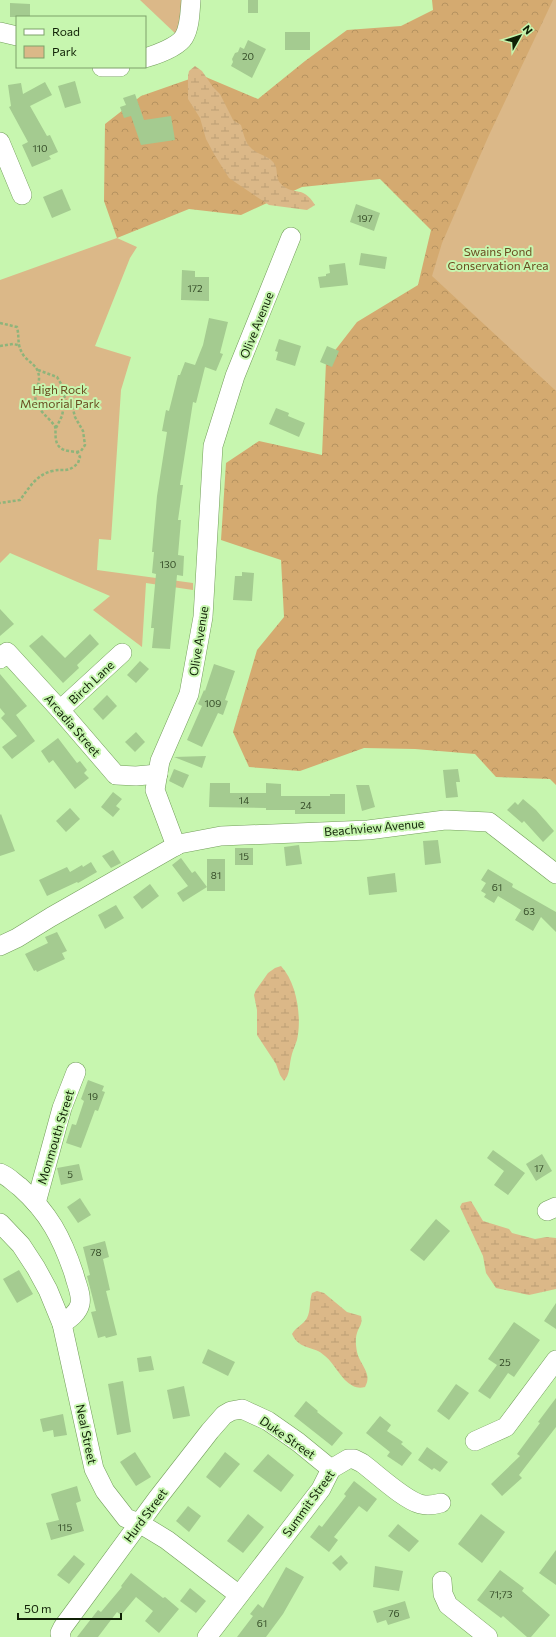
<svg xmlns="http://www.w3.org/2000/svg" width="556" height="1637" font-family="Commissioner,sans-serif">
	<defs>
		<pattern id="forest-crowns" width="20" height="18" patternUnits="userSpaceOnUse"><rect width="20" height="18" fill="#d4aa70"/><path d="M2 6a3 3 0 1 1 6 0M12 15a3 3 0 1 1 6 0" fill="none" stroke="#b59260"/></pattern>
		<pattern id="wetland-marsh" width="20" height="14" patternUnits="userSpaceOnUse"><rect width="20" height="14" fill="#dbb888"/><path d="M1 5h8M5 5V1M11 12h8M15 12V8" fill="none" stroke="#bb9e74"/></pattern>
	</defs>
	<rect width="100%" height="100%" fill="#c7f6af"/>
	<path fill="url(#forest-crowns)" d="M432 0H556V785L550 779 496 777 475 754 415 749 364 748 300 771 249 767 233 732 257 650 284 617 281 560 221 540 226 463 259 441 322 455 326 362 357 322 418 285 431 230 380 179 302 187 241 215 189 209 117 238 104 201 105 124 141 96 201 75 258 99 305 61 347 30 401 26 433 10Z"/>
	<g fill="url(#wetland-marsh)">
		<path d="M195 66 202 71 213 87 220 94 233 120 241 125C245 138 245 146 258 153 264 156 269 157 274 163 279 169 274 178 282 185 295 196 303 185 315 205L307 210 269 205 229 178 214 154 206 139 200 118 188 99V76L189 71Z"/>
		<path d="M281 966C297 983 302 1018 297 1040 295 1046 292 1052 291 1058 289 1067 290 1074 284 1081L280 1075 276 1064 257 1035V1010L254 995 256 990 268 973 275 968Z"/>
		<path d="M471 1201 483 1221 509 1229 512 1233 535 1239 547 1237 556 1238V1289L529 1295 496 1288 486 1273 483 1256 460 1207 462 1203Z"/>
		<path d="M317 1291 324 1293 347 1312 361 1316C363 1324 359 1326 357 1333 355 1339 356 1346 357 1352 360 1365 373 1374 365 1387 361 1388 357 1388 353 1386 341 1380 335 1364 325 1356 314 1345 300 1351 292 1334 296 1327 303 1325 307 1318 311 1310 309 1302 312 1293Z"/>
	</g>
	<g fill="#dbb888">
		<path d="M140 0H183L178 36Z"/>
		<path d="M553 0H556V391L432 276 442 243 489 135Z"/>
		<path d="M117 238 137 247 130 258 95 346 131 357 121 390 111 540 99 539 97 570 193 583V590L146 583 142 647 93 610 110 596 10 553 0 563V280Z"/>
	</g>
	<g fill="#a4cb90">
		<rect x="248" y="0" width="10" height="13"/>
		<path d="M10 3 30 4V17H10Z"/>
		<rect x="285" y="32" width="25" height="18"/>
		<path d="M248 40 266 49 252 78 231 66 233 62 232 59 235 53 238 52 240 47 244 49Z"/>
		<path d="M75 81 81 103 65 108 58 86Z"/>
		<path d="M45 82 52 95 30 106 47 136 50 135 58 152 49 156 51 159 32 167 22 145 28 142 9 107 11 106 8 85 21 83 23 94Z"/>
		<path d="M135 94 144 120 171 116 175 140 141 145 131 116 124 118 120 107 126 105 123 98Z"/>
		<path d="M62 189 71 210 52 218 43 197Z"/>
		<path d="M356 204 380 213 374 231 350 222Z"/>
		<path d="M361 253 387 257 385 269 359 265Z"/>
		<path d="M345 263 348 285 320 288 318 277 326 276V274L330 273 329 265Z"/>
		<path d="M182 270 195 271V277H209V301L181 300Z"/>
		<path d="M209 318 228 322 220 353 223 354 216 371 205 367 196 403 193 402 180 485H183L178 520H181L178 555 184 556 183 576 177 575 170 649 152 648 154 628H151L156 574 152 573 154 552H152L157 496 167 432 162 431 166 410 169 411 178 375H180L185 362 195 365 203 345Z"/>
		<path d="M279 339 301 346 295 366 276 360 278 352 275 351Z"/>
		<path d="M327 346 339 351 332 367 320 362Z"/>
		<path d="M276 408 289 413 288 416 305 423 299 437 269 424Z"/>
		<path d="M242 572 254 573 252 601 233 600 235 576H242Z"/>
		<path d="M0 609 14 624 0 636Z"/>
		<path d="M90 634 99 644 77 665 79 668 63 683 29 646 42 635 65 658Z"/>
		<path d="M140 661 149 669 136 683 127 675Z"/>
		<path d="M214 664 235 671 225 700 228 701 223 715 218 713 202 747 187 740 202 706 198 704 204 690 205 691Z"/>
		<path d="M0 674 27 706 16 715 35 741 12 759 2 747 17 736 1 718 5 714 0 708Z"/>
		<path d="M107 695 117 706 103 720 93 709Z"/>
		<path d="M136 732 145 742 135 752 125 742Z"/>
		<path d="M58 738 77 763 80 761 87 770 84 773 89 778 75 789 53 760 49 763 41 751Z"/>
		<path d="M206 756 202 768 174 757Z"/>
		<path d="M174 769 189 775 183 788 169 781Z"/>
		<path d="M458 769 460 782H456L458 797 446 798 443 770Z"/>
		<path d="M210 783H230V793H266V783L281 784V796H330V794H345V814H295V810H266V808L209 807Z"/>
		<path d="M356 785H369L375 807 362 811Z"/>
		<path d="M113 792 122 799 116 806 120 809 113 817 101 807Z"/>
		<path d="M523 799 536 810 554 831 543 842 524 821 522 823 507 810 515 802 518 805Z"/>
		<path d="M70 808 80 819 66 832 56 821Z"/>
		<path d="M1 814 15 851 0 856V815Z"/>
		<path d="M438 840 441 863 425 865 423 841Z"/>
		<path d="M299 845 302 864 286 866 284 847Z"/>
		<rect x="235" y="848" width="18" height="17"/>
		<path d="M113 850 121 863 111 868 102 856Z"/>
		<path d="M181 858 192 873 195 871 207 887 183 902 177 893 188 886 172 865Z"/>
		<rect x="207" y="859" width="18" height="32"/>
		<path d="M91 862 97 872 78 883 77 882 47 896 39 880 67 867 70 872 82 865 83 867Z"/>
		<path d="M488 869 513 884 512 887 556 912V932L541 917 533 931 515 920 521 910 498 896 494 903 484 897 486 894 481 891 486 883 481 880Z"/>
		<path d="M395 873 397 892 369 895 367 877Z"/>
		<path d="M150 884 159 896 142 909 133 897Z"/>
		<path d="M116 905 124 918 105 929 98 915Z"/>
		<path d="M57 932 67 951 62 953 65 959 37 972 36 970 34 971 25 954 48 943 45 937Z"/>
		<path d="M88 1080 104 1086 102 1091 105 1092 98 1111 95 1110 81 1148 66 1143 72 1124 76 1125 84 1101 81 1099Z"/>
		<path d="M493 1150 525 1173 508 1195 494 1185 504 1171 487 1158Z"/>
		<path d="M542 1154 552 1171 536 1181 526 1164Z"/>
		<path d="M79 1164 83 1180 61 1185 57 1168Z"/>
		<path d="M80 1198 91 1215 78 1223 67 1207Z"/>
		<path d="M436 1219 450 1231 424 1261 410 1250Z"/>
		<path d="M105 1241 109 1257 103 1259 110 1290 106 1291 117 1335 106 1338 105 1336 98 1338 91 1312 96 1311 87 1276 90 1275 83 1247Z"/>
		<path d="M19 1270 33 1294 17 1303 3 1279Z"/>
		<path d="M556 1303V1329L544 1321Z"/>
		<path d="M514 1322 540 1340 514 1377 508 1373 490 1399 478 1391 497 1365 488 1359Z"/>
		<path d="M208 1349 235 1362 228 1376 202 1363Z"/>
		<path d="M151 1356 154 1370 139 1372 137 1358Z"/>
		<path d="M123 1381 131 1432 117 1435 108 1384Z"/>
		<path d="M456 1384 469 1393 449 1420 437 1411Z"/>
		<path d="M184 1386 190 1416 173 1419 167 1390Z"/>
		<path d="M556 1398V1427L519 1475 522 1478 502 1496 491 1484 520 1456 517 1454 540 1423 538 1422Z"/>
		<path d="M306 1401 318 1411 317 1412 343 1433 332 1446 294 1416Z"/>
		<path d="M63 1414 67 1435 54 1437 53 1430 43 1432 40 1419Z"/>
		<path d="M380 1416 391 1425 387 1431 403 1442 401 1444 412 1453 402 1466 387 1456 390 1452 366 1433Z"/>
		<path d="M427 1447 448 1462 440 1472 434 1468 432 1470 418 1460Z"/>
		<path d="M135 1452 151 1477 136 1486 120 1462Z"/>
		<path d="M225 1452 240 1464 220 1488 206 1477Z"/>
		<path d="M268 1454 294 1475 281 1492 253 1471Z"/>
		<path d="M354 1481 377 1499 367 1512 359 1506 334 1537 338 1540 329 1552 310 1537 319 1525 322 1527 346 1496 344 1494Z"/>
		<path d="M77 1486 81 1501 76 1503 84 1531 51 1540 46 1523 59 1520 51 1494Z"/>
		<path d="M188 1506 201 1516 189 1532 176 1521Z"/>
		<path d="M248 1514 264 1527 243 1553 227 1541Z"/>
		<path d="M481 1514 505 1532 482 1563 458 1544Z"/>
		<path d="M398 1524 419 1541 409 1552 388 1536Z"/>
		<path d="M556 1550V1585L539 1573Z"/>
		<path d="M74 1555 85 1564 69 1584 57 1575Z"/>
		<path d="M341 1555 348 1563 340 1571 332 1563Z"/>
		<path d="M375 1566 403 1571 399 1591 373 1587Z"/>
		<path d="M286 1567 304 1577 283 1614 266 1637H237L253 1616 250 1614 258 1604 263 1608Z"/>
		<path d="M500 1570 524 1588 522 1591 550 1615 531 1637H527L503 1616 501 1618 477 1600Z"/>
		<path d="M131 1573 163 1598 165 1597 179 1609 159 1633 145 1621 153 1611 136 1597 121 1615 117 1612 98 1637H77L98 1610 101 1612 122 1587 121 1586Z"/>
		<path d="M190 1588 206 1601 196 1613 180 1601Z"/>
		<path d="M405 1601 410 1618 388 1625 386 1620 377 1623 373 1611Z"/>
	</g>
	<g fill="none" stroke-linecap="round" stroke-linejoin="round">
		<defs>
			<g id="minor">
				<path d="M0 32 17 36"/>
				<path d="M145 58C155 55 178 47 184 37 190 27 190 12 191 0"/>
				<path d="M102 67H120"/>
				<path d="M0 142 22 195"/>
				<path d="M0 659 7 652 60 710 116 775 136 776 158 774"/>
				<path d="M60 710 122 653"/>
				<path d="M176 846 155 790 160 761 189 694 203 617 213 446 235 376 291 237"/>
				<path d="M0 946 17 938 51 917 179 844 221 836 368 830 445 820 489 822 556 874"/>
				<path d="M0 1173C8 1176 13 1182 20 1187 49 1213 62 1238 74 1274 76 1283 82 1295 80 1304 78 1313 69 1319 62 1324"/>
				<path d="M36 1203 62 1108 76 1072"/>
				<path d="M547 1211 556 1207"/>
				<path d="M0 1223 21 1245 36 1268 48 1290 62 1324 94 1469 105 1491 126 1518 139 1523 167 1540 239 1595"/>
				<path d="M475 1441 506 1427 556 1360"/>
				<path d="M442 1581 443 1594 448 1605 488 1637"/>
				<path d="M61 1637 60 1633 63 1627 157 1499 210 1431 224 1415 231 1411 242 1409 268 1421 298 1442 331 1469"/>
				<path d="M207 1637 321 1489 331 1469 348 1459H354L362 1463C377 1474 403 1499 420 1504 427 1506 434 1505 441 1503"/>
			</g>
		</defs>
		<use href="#minor" stroke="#739e5b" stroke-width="20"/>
		<g stroke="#8eb47b" stroke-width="2.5" stroke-dasharray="3 2" stroke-linecap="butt">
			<path d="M0 323 17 327C20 340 16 344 24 356 29 362 36 365 38 372 42 383 33 392 36 402 39 411 49 418 55 426 56 431 55 435 56 440 58 451 68 451 77 452L80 457 78 463C67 474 64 468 52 471 36 475 29 488 20 500L0 503"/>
			<path d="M0 346 13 344 18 345"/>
			<path d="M38 370 57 377 63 387 65 400"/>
			<path d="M56 428 62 416 65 400 72 405 75 417 83 431 85 445 81 451 77 452"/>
		</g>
		<use href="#minor" stroke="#fff" stroke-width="19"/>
	</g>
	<g text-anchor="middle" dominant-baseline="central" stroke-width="4" stroke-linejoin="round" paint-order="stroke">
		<g font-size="10" fill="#354c28">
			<text x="248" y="56">20</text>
			<text x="40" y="148">110</text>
			<text x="365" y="218">197</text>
			<text x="195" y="288">172</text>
			<text x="168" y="564">130</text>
			<text x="213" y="703">109</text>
			<text x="244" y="800">14</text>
			<text x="306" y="805">24</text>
			<text x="244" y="856">15</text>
			<text x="216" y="875">81</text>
			<text x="497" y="887">61</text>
			<text x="529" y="911">63</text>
			<text x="93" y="1096">19</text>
			<text x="539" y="1168">17</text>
			<text x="70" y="1174">5</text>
			<text x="96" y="1252">78</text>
			<text x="505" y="1362">25</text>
			<text x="65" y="1527">115</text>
			<text x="501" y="1594">71;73</text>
			<text x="394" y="1613">76</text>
			<text x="262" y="1623">61</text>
		</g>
		<g font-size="12" fill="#6a4d21" stroke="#c7f6af">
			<text x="498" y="251">Swains Pond<tspan x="498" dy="14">Conservation Area</tspan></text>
			<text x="60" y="389">High Rock<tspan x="60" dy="14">Memorial Park</tspan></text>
		</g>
		<g font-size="12" fill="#102106" stroke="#c7f6af">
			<text transform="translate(256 325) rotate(-68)">Olive Avenue</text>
			<text transform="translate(198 641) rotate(-81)">Olive Avenue</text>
			<text transform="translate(91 682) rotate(-43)">Birch Lane</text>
			<text transform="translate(73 725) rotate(49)">Arcadia Street</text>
			<text transform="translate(374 827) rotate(-5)">Beachview Avenue</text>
			<text transform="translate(55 1137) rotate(-73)">Monmouth Street</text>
			<text transform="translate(87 1434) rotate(78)">Neal Street</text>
			<text transform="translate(288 1437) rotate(35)">Duke Street</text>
			<text transform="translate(308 1503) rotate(-54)">Summit Street</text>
			<text transform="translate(145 1515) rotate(-53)">Hurd Street</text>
		</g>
	</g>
	<rect x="16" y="16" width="130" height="52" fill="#c7f6af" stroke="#7ea16b"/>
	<rect x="24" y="29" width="20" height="6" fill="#ffffff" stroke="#7ea16b"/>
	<text x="52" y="36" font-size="12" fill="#102106">Road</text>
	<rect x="24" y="46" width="20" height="12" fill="#dbb888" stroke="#7ea16b"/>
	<text x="52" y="56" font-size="12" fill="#102106">Park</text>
	<g transform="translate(520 36) rotate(51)" stroke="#c7f6af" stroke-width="3" paint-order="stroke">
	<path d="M0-3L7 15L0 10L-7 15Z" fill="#102106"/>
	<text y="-6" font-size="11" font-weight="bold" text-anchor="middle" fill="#102106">N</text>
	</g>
	<path d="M18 1613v6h103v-6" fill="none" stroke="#102106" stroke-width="2"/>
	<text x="24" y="1613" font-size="12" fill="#102106" stroke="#c7f6af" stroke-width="3" paint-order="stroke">50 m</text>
</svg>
